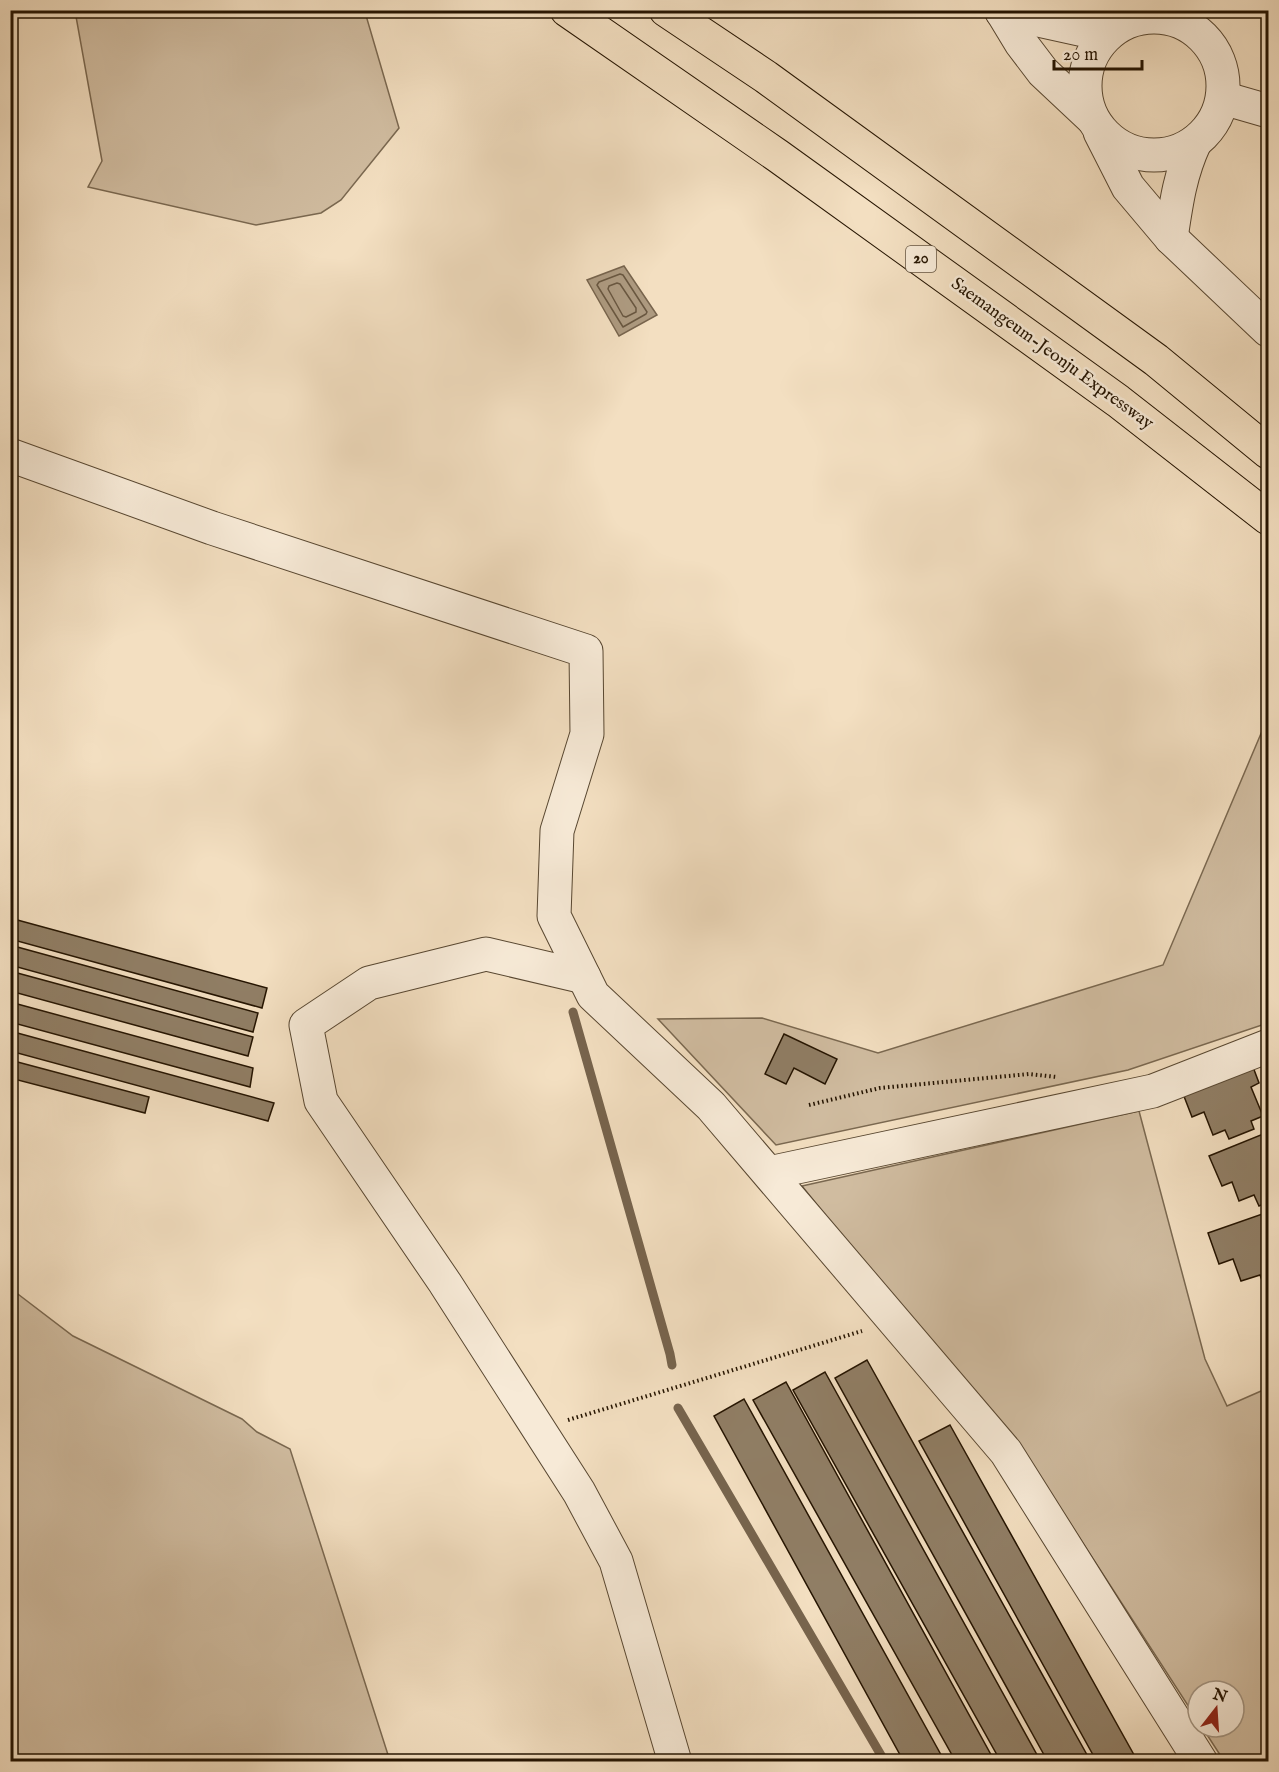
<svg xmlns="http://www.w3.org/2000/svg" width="1279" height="1772" font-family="'IM FELL English',serif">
	<rect width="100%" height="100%" fill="#f3dfc1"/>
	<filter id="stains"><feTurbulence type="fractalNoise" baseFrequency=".00333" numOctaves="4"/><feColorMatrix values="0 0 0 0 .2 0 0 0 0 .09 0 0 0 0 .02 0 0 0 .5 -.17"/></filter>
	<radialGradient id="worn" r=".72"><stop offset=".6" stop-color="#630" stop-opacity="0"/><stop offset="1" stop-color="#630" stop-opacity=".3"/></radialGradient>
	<g fill="#d0bca0" stroke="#7a6850" stroke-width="1.5">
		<path d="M75 11H363L365 12 399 128 341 200 321 213 256 225 88 187 102 161Z"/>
		<path d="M1268 717V1023L1128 1070 776 1145 658 1019 762 1018 878 1053 1163 965Z"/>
		<path d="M1139 1111 1205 1359 1227 1406 1268 1388V1761H1224L1202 1727H1234V1691H1198V1721L1066 1517 802 1186Z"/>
		<path d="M10 1288 73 1336 242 1419 257 1432 290 1449 390 1761H11Z"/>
	</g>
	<path fill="#ad9a80" stroke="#77644d" stroke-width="1.5" d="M624 266 657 315 619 336 587 280Z"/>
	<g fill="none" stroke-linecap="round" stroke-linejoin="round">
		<g stroke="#695740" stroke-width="1.5">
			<path d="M620 274 623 275 647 312 646 314 623 327 597 285 599 282Z"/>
			<path d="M617 283 620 284 636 308V312L626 317 623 316 608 289 609 286Z"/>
		</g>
		<g stroke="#77644d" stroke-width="9">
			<path d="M573 1012 670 1354 672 1365"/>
			<path d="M678 1408 885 1762"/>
		</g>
	</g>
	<g fill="#907e65" stroke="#251401" stroke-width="1.5">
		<path d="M10 918 267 988 262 1008 10 939Z"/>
		<path d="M10 945 258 1013 253 1032 10 965Z"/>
		<path d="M10 971 253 1037 248 1056 10 991Z"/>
		<path d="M10 1002 253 1068 250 1087 10 1022Z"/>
		<path d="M10 1031 274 1103 268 1121 10 1051Z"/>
		<path d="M784 1034 837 1059 825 1084 794 1068 786 1084 765 1074Z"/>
		<path d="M1250 1059 1259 1083 1251 1087 1263 1116 1251 1121 1254 1129 1229 1139 1225 1130 1213 1135 1204 1112 1192 1117 1180 1086Z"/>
		<path d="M10 1060 149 1097 145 1113 10 1078Z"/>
		<path d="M1268 1132V1202L1259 1206 1254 1195 1239 1201 1232 1182 1222 1186 1209 1156Z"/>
		<path d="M1268 1212V1290L1266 1291 1260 1275 1241 1281 1233 1259 1219 1264 1208 1233Z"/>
		<path d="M867 1360 1091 1762H1048L835 1378Z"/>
		<path d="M825 1372 1041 1762H1001L793 1390Z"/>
		<path d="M786 1382 995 1762H956L753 1400Z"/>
		<path d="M744 1399 945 1762H904L714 1416Z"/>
		<path d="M950 1425 1138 1762H1097L919 1441Z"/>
	</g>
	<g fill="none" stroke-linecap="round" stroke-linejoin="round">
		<defs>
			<g id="street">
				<path d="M1001 10 1021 43 1043 72 1092 118"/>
				<path d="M1002 12 1106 35"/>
				<circle cx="1154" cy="86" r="69"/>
				<path d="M1223 98 1268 111"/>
				<path d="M1100 132 1128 187 1171 238 1268 330"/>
				<path d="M1171 238C1176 204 1180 174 1195 142"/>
				<path d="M10 455 212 528 586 651 587 734 557 831 554 916 593 995 711 1106 1006 1452 1201 1762"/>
				<path d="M584 977 486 954 369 983 306 1025 321 1101 445 1283 579 1492 616 1561 675 1762"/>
				<path d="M769 1173 1153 1091 1268 1046"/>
			</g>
			<g id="highway">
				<path d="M567 10 778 156 1118 401 1268 518"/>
				<path d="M666 10 766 77 1156 360 1268 452"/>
			</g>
		</defs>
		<use href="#street" stroke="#584731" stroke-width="35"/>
		<use href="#highway" stroke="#251401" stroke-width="35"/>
		<g stroke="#251401" stroke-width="4" stroke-dasharray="1.5 3" stroke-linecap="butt">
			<path d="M809 1105 880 1088 1029 1074 1057 1077"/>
			<path d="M568 1420 862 1331"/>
		</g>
		<use href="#street" stroke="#f7ead7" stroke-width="33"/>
		<use href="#highway" stroke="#f3dfc1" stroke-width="33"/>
	</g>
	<g text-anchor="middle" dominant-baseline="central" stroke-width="5" stroke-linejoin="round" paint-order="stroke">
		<rect fill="#f7ead7" stroke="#645441" stroke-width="1.5" x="906" y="246" width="30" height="26" rx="4.5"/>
		<g font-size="16" font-weight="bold" fill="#251401">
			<text x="921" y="259">20</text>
		</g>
		<g font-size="18" fill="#251401" stroke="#f7ead7">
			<text transform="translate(1052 354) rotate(36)">Saemangeum-Jeonju Expressway</text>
		</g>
	</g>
	<rect width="1279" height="1772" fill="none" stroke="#f3dfc1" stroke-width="36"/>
	<rect x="12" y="12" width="1255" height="1748" fill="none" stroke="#251401" stroke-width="3"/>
	<rect x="18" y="18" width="1243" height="1736" fill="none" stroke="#251401" stroke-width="1.5"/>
	<g transform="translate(1216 1709) rotate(17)"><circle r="28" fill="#f7ead7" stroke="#a39481" stroke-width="1.5"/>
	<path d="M0-4.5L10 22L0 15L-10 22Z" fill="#8f2418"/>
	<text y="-9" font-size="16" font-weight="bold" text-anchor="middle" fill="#251401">N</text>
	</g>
	<path d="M1054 60v9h88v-9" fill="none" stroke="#251401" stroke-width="3"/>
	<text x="1063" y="60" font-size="18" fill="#251401" stroke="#f7ead7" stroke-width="4.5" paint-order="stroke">20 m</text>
	<rect width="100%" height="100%" filter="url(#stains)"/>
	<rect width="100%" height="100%" fill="url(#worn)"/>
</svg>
